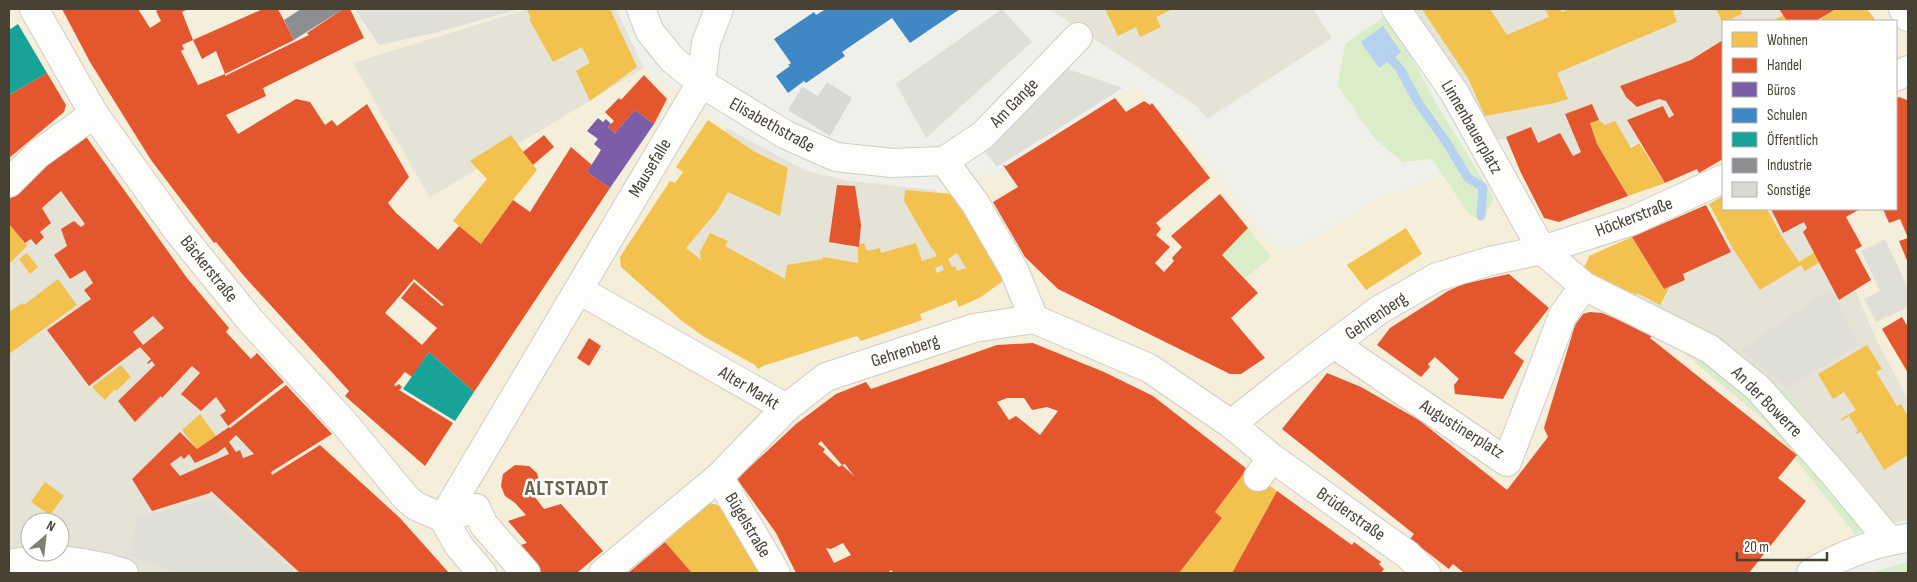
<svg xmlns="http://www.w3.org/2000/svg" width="1917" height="582" font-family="'Sofia Sans Condensed',sans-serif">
	<rect width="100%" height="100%" fill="#f0f0ea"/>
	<g fill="#e5e3d6" fill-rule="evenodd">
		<path d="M527 9H616L644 68 430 198 352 63Z"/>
		<path d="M1049 9H1313L1332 38 1207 119 1198 107Z"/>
		<path d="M1410 9H1784L1793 21H1723V101L1660 135 1551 175 1530 144 1494 138 1481 110Z"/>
		<path d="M9 128 375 573H9ZM30 522H60V552H30Z"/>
		<path d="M727 128 806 171 850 181 936 190 971 269 760 338 643 265Z"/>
		<path d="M1776 209H1821L1877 341 1908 399V520L1891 523 1615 295Z"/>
	</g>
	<g fill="#f4eedb">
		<path d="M9 9H527L353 63 429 198 644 68 727 128 643 265 760 338 971 269 936 190 997 173 1133 85 1185 134 1272 245 1297 248 1379 199 1530 144 1551 175 1660 135 1723 101V209H1776L1615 295 1765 421 1855 534 1787 573H375L9 128Z"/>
		<path d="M1784 9H1908V399L1877 341 1821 209H1896V21H1793Z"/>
	</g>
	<g fill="#d8edc8">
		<path d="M1385 16 1405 44 1434 100 1494 198 1482 221 1469 214 1432 159 1403 162 1374 138 1338 86 1345 44Z"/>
		<path d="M1248 228 1271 257 1245 278 1222 255Z"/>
		<path d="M1615 295 1732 347 1789 395 1875 510 1891 523 1855 534 1765 421Z"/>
		<path d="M1908 562V573H1870Z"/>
	</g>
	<g fill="#dfdfd8">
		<path d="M355 9H520L438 32 379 45Z"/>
		<path d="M1002 9 1032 42 926 138 896 84Z"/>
		<path d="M1068 69 1123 88 997 167 982 148Z"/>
		<path d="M1885 239 1908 288V307L1876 322 1864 299 1880 291 1861 251Z"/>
		<path d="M1831 289 1859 345 1787 388 1741 350Z"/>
		<path d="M212 499 296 573H180L131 556 136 518Z"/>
	</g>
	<path fill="#b7d1f1" d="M1383 26 1401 52 1379 68 1361 42Z"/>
	<g fill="#f2c14e" fill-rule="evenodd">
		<path d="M530 9H610L637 67 590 101 576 71 590 63 582 47 553 62 529 19 531 18 527 10Z"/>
		<path d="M1105 9H1173L1156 17 1161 27 1140 37 1136 27 1118 36Z"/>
		<path d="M1422 9H1490L1507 35 1549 17 1545 9H1560L1562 12 1570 9H1679L1673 11 1677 22 1557 73 1568 99 1555 103 1485 116 1468 78Z"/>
		<path d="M1716 9H1744L1741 11 1742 14 1727 21H1722Z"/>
		<path d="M1836 9H1867L1876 21H1820L1822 18Z"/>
		<path d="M1783 15 1787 21H1773Z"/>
		<path d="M708 120 755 152 788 168 780 216 728 192 717 211 686 248 701 260 700 252 710 233 728 241 725 246 785 279 787 265 823 259V257L858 263V245L864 243 867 251 880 248 881 253 916 243 922 261 937 256 933 249H932L904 201 905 190 953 194 1007 278 981 297 959 307 956 300 920 314 922 320 867 339 861 341 857 336 763 366 758 369 755 365 703 336 682 321 621 267 620 257 670 181 675 183 683 172 676 167ZM957 253 966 268 957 271 955 266 952 267 948 259ZM942 265 944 270 937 273 935 268Z"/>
		<path d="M1599 120 1605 125 1615 121 1631 148 1639 143 1665 183 1628 196 1597 144 1590 123Z"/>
		<path d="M511 135 537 170 513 200 481 244 453 221 487 179 470 161Z"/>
		<path d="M1723 196V209H1767L1782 237 1799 262 1815 252 1820 262 1805 271 1801 265 1760 290 1732 247 1709 204Z"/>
		<path d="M9 224 27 246 9 264Z"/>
		<path d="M1406 228 1422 254 1366 290 1347 265Z"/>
		<path d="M1632 237 1664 289 1670 286 1660 305 1637 293 1636 295 1631 292 1629 295 1619 287 1614 294 1582 269 1587 262 1589 256Z"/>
		<path d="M27 253 38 267 30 274 19 259Z"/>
		<path d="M58 279 77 305 9 354V312L22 303 24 305Z"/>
		<path d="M1867 345 1882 369 1876 372 1897 406 1901 404 1908 416V455L1884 470 1861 432 1857 434 1856 432 1858 431 1849 416 1842 421 1841 419 1856 410 1844 392 1833 399 1818 374Z"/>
		<path d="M121 365 131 377 116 391 115 389 105 400 92 387Z"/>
		<path d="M200 414 216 436 197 449 182 430Z"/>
		<path d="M1247 469 1277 491 1232 573H1179L1222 518 1215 512Z"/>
		<path d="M45 482 64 496 50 515 31 502Z"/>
		<path d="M709 503 718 505 728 518 763 573H692L665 542Z"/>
	</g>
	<g fill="#e4572e" fill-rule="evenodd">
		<path d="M62 9H138L150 28 161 21 156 11 160 9H188L182 12 193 40 182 45 184 49 181 51 198 85 225 74V76L309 35 307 33 343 9H350L364 38 263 88 266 96 226 115 238 134 296 99 310 102 325 125 332 120 337 126 367 104 409 177 388 203 396 213 438 250 459 226 481 244 513 200 530 212 571 147 592 165 587 172 610 188 474 392 429 352 412 377 405 372 394 385 396 386 399 384 402 387 399 390 453 423 425 466 345 396 349 391 244 276 216 242 214 243 151 160 90 62ZM414 279 444 305 442 306 414 282 401 298 437 328 422 345 385 313Z"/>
		<path d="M263 9H278L294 40 225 74 216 51 202 59 193 40Z"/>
		<path d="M1779 9H1836L1816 21H1787Z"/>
		<path d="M1723 40V159L1699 173 1697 169 1665 183 1627 120 1663 106 1669 118 1674 115 1666 101 1659 99 1637 107 1626 97 1620 86 1691 60Z"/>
		<path d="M47 73 66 105 64 112 9 158V95Z"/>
		<path d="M644 75 667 99 654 124 635 110 615 133 608 127 614 121 605 112 619 98 621 100Z"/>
		<path d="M1899 97 1907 100 1908 104V263L1899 241 1908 238 1900 219 1889 223 1883 209H1896V99Z"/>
		<path d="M1115 98 1126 112 1144 101 1150 105 1152 103 1210 178 1156 223 1161 229 1156 235 1170 247 1155 263 1164 272 1174 261 1172 258 1182 247 1171 236 1220 194 1248 228 1222 255 1258 293 1231 318 1265 358 1241 374H1230L1058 289 1025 257 993 202 1018 187 1003 165 1006 166Z"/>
		<path d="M1592 104 1599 120 1590 123 1597 144 1628 196 1559 222 1544 218 1521 173 1506 137 1531 127 1538 143 1560 133 1573 156 1581 152 1565 114Z"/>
		<path d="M82 131 187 278 229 328 226 332 251 359 257 353 284 382 228 426 220 415 226 411 216 397 201 411 181 394 200 373 192 366 162 398 161 396 135 422 118 401 155 365 152 361 148 364 147 363 151 359 140 347 89 386 47 330 91 299 84 290 93 283 85 270 70 279 54 255 67 246 61 229 74 221 81 227 85 224 61 191 42 208 51 223 40 232 44 237 36 245 31 239 25 243 9 224V200L47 158ZM153 316 164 328 143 345 133 332Z"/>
		<path d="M544 135 554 147 533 165 523 152Z"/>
		<path d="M837 185 855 186 861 225 859 247 829 242Z"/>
		<path d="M1706 205 1731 252 1683 274 1685 280 1664 289 1632 237Z"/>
		<path d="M1771 209H1860L1846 217 1862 246 1855 250 1871 280 1839 300 1803 232 1807 228 1804 222 1783 233Z"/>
		<path d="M1509 274 1549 308 1514 353 1524 361 1503 399 1455 394 1454 385 1459 379 1435 357 1428 364 1430 367 1421 377 1377 345 1390 328 1448 291 1463 284Z"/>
		<path d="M1590 312 1602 313 1636 327 1639 324 1653 334 1650 338 1797 455 1778 478 1806 501 1749 573H1464L1453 564 1449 569 1410 539 1414 534 1282 429 1327 373 1361 387 1419 420 1507 490 1548 437 1544 428 1575 325 1583 314Z"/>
		<path d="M1902 317 1908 327V373L1882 329Z"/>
		<path d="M589 338 601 346 589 366 577 358Z"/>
		<path d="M1033 343 1104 372 1153 396 1247 469 1215 512 1222 518 1179 573H894L891 570 888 573H796L776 533 737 479 796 424 836 394 866 382 871 389 997 345ZM1007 398H1024L1032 410 1047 407 1058 411 1040 435 1016 416 1009 420 997 402ZM821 441 842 465 839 467 823 452 825 449 818 444ZM845 464 854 476 842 465ZM843 543 851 555 834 563 826 548 831 549Z"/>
		<path d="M286 385 332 434 271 472 272 475 320 445 400 518 449 573H300L211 491 210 493 152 511 132 479 180 432 197 449 229 427 230 428ZM236 435 254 454 243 458 240 450 236 452 229 442ZM225 447 229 454 180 476 170 464 181 456 184 459 189 454 195 463 217 453Z"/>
		<path d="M515 465 529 466 537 473 540 484 535 497 544 509 561 504 603 551 577 573H542L518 546 527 543 508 521 526 515 515 503 505 496 501 486 503 474Z"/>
		<path d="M1277 491 1352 545 1354 542 1381 562 1379 564 1384 569 1381 573H1232Z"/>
		<path d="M665 542 692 573H628Z"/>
	</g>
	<path fill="#7b5ea7" d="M635 110 654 124 610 188 587 172 601 150 594 144 598 139 587 131 598 118 603 122 606 119 611 124 608 127 615 133Z"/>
	<path fill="#3f88c5" d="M826 9H960L910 43 892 18 842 52 845 56 806 83 804 81 788 93 776 76 790 66 788 65 791 63 774 39 814 12 816 15Z"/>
	<g fill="#17a398">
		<path d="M18 24 47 73 9 95V30Z"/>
		<path d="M429 352 474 392 455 421 403 389Z"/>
	</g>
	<path fill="#8d8d92" d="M301 9H343L294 40 284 20Z"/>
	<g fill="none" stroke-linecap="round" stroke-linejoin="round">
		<path stroke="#b7d1f1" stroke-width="9" d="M1391 59 1400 69 1419 104 1447 143 1468 178 1483 187 1481 216"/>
	</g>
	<path fill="#dad8d2" d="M827 82 852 98 830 136 788 110 802 87 818 96Z"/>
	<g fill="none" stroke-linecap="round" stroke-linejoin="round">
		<defs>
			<g id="minor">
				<path d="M34 9 94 114 177 230 250 320 345 424 407 499 416 506 443 518 459 546 482 573"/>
				<path d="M641 9 650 32 672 59 701 83 786 135 836 157 892 163 944 161"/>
				<path d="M1396 9 1454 92 1542 250 1584 286 1710 349 1758 388 1834 474 1889 540"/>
				<path d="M1903 9 1908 17"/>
				<path d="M1896 77 1908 70"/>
				<path d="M944 161 975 203 1014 270 1034 319"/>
				<path d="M944 161 983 135 1078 37"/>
				<path d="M9 183 38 154 94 114"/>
				<path d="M579 290 786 408"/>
				<path d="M1334 344 1507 462 1563 315 1584 286"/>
				<path d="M1231 424 1311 361 1379 310 1437 277 1490 261 1542 250 1632 221 1723 179"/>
				<path d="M719 477 776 573"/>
				<path d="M1258 477 1272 458"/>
				<path d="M443 518 701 83 706 43 719 9"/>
				<path d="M443 518 476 508 484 525 526 573"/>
				<path d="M9 564C47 556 87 561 124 573"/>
				<path d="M603 573 719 477 786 408 826 377 974 328 1034 319 1149 368 1231 424 1272 458 1408 555 1426 573"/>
				<path d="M1811 573C1840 556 1875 542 1908 538"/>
			</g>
		</defs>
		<use href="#minor" stroke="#cecdc7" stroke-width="30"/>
		<use href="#minor" stroke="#fdfdfc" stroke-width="28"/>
	</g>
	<g text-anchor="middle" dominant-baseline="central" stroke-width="5" stroke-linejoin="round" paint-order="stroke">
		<g font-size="18" fill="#474234" stroke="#fff">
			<text transform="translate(1014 103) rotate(-46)">Am Gange</text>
			<text transform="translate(772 125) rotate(29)">Elisabethstraße</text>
			<text transform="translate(1472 127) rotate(60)">Linnenbauerplatz</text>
			<text transform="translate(650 168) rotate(-59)">Mausefalle</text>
			<text transform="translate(1634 217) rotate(-21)">Höckerstraße</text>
			<text transform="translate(209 269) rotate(51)">Bäckerstraße</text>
			<text transform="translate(1376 316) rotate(-34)">Gehrenberg</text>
			<text transform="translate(905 351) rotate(-18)">Gehrenberg</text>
			<text transform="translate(749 388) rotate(31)">Alter Markt</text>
			<text transform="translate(1767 402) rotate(45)">An der Bowerre</text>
			<text transform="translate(1462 429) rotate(32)">Augustinerplatz</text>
			<text transform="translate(1351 514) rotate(35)">Brüderstraße</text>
			<text transform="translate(748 525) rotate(59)">Bügelstraße</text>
		</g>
		<g font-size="22" font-weight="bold" letter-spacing="1" fill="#6a624b" stroke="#fff">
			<text x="567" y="488">ALTSTADT</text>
		</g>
	</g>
	<rect width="1917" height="582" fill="none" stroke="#474234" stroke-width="20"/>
	<rect x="1722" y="20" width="175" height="190" fill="#ffffff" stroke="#b5b3ae"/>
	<rect x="1732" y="32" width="25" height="15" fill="#f2c14e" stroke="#b5b3ae"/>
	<text x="1767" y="45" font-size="15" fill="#474234">Wohnen</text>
	<rect x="1732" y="58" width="25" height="15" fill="#e4572e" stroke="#b5b3ae"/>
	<text x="1767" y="70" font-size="15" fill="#474234">Handel</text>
	<rect x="1732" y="82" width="25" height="15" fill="#7b5ea7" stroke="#b5b3ae"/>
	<text x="1767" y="95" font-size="15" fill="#474234">Büros</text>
	<rect x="1732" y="108" width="25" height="15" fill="#3f88c5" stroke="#b5b3ae"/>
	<text x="1767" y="120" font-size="15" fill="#474234">Schulen</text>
	<rect x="1732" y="132" width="25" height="15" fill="#17a398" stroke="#b5b3ae"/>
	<text x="1767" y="145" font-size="15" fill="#474234">Öffentlich</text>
	<rect x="1732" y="158" width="25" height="15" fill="#8d8d92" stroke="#b5b3ae"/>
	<text x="1767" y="170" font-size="15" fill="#474234">Industrie</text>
	<rect x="1732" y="182" width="25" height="15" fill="#dad8d2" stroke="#b5b3ae"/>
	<text x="1767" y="195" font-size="15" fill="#474234">Sonstige</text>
	<g transform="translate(45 537) rotate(28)"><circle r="24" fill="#ffffff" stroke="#b5b3ae"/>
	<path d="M0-4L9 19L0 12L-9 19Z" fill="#827f74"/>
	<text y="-8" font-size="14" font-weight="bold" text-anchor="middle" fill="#474234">N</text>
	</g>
	<path d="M1737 552v8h90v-8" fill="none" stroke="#474234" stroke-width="2.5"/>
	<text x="1744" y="552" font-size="15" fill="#474234" stroke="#ffffff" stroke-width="4" paint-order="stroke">20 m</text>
</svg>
